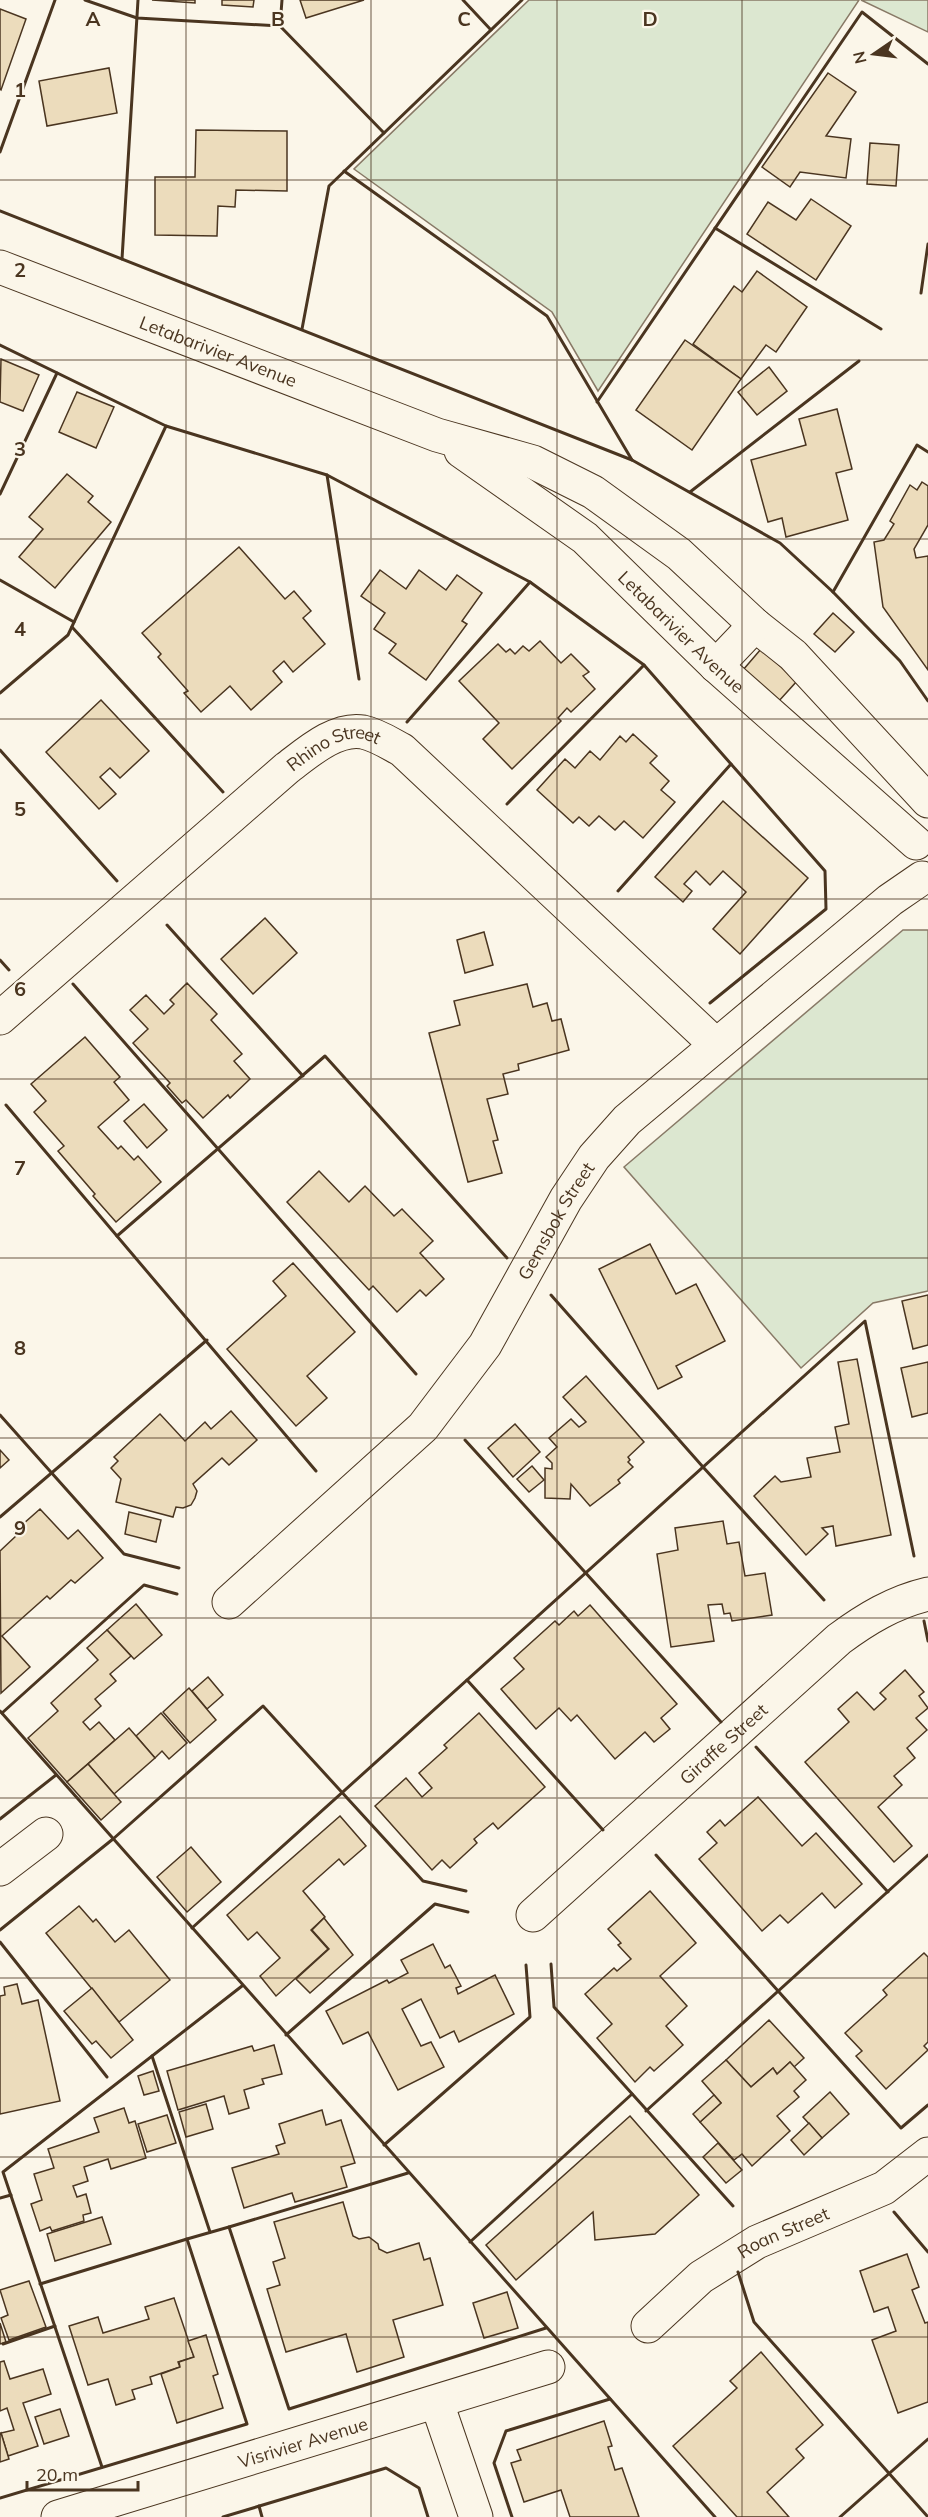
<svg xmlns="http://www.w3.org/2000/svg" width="928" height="2517" font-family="Mulish,sans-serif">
	<rect width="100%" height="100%" fill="#fbf6e9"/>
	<g fill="#dce7d0" stroke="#887966" stroke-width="1.5">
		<path d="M529 0H859L598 391 552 312 354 169Z"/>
		<path d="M861 0H928V32Z"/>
		<path d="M903 930H928V1291L873 1303 801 1368 624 1167Z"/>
	</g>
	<g fill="#ecdcbc" stroke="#4a3520" stroke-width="1.5">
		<path d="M152 0H195V3Z"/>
		<path d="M222 0H254L253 7 222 5Z"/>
		<path d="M300 0H364L306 18Z"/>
		<path d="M0 9 26 19 1 90 0 89Z"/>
		<path d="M109 68 117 113 47 126 39 81Z"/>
		<path d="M828 73 856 92 826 136 851 139 846 178 800 172 790 187 762 167Z"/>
		<path d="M196 130 287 131V191L236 190 235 207 218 206 217 236 155 235V177H195Z"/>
		<path d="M870 143 899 145 896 186 867 184Z"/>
		<path d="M811 199 851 226 816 280 747 234 768 202 796 220Z"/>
		<path d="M757 271 807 307 776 352 766 345 741 379 693 344 734 286 742 292Z"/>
		<path d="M685 340 741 379 692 450 636 410Z"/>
		<path d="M1 359 39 375 23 411 0 402Z"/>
		<path d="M769 367 787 391 757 415 738 392Z"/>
		<path d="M77 392 114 407 96 448 59 432Z"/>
		<path d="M837 409 852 469 836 473 848 520 786 537 782 518 768 522 751 460 806 445 799 419Z"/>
		<path d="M67 474 93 496 88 502 111 522 55 588 19 557 43 529 29 517Z"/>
		<path d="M922 482 928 486V525L914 549 916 558 928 556V670L883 607 874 542 884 540 894 524 890 521 910 485 917 490Z"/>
		<path d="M239 547 285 599 294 591 311 611 303 618 325 644 293 672 284 661 273 671 282 682 251 710 230 686 201 712 184 693 188 691 158 657 161 654 142 633Z"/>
		<path d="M380 570 406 589 419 570 446 590 457 575 482 593 462 621 467 624 426 680 389 653 396 644 374 629 385 613 361 596Z"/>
		<path d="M833 613 854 632 835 652 814 634Z"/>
		<path d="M540 641 561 663 571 654 589 672 583 676 595 689 571 712 567 708 558 718 561 721 512 769 483 739 499 723 459 681 498 644 506 652 510 649 515 654 523 646 529 651Z"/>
		<path d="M761 649 797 681 778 702 743 670Z"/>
		<path d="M101 700 149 751 120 778 110 768 100 777 116 794 99 809 46 752Z"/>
		<path d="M633 734 657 756 650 763 669 781 661 790 675 802 643 838 624 821 615 830 599 816 589 826 579 817 573 823 537 790 565 759 575 768 590 751 600 760 620 736 626 742Z"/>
		<path d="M723 801 808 878 740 954 713 929 746 892 723 871 710 885 696 871 684 884 692 891 683 902 655 877Z"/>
		<path d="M265 918 297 953 253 994 221 959Z"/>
		<path d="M484 932 493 965 465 973 457 940Z"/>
		<path d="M187 983 217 1014 211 1020 242 1054 234 1061 250 1079 230 1098 228 1095 203 1118 186 1100 182 1103 167 1086 170 1083 133 1043 148 1029 130 1010 146 995 164 1014 174 1004 170 1000Z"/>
		<path d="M527 984 533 1007 547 1003 552 1021 561 1019 569 1050 518 1064 519 1070 503 1074 508 1094 487 1099 498 1140 493 1141 502 1173 468 1182 429 1033 460 1025 454 1001Z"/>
		<path d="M85 1037 120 1077 114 1082 129 1100 98 1127 118 1149 121 1146 134 1160 138 1156 161 1182 116 1222 93 1196 95 1194 58 1151 64 1146 34 1112 46 1101 31 1084Z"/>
		<path d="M144 1104 167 1130 147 1148 124 1121Z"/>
		<path d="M319 1171 349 1202 365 1186 394 1216 402 1209 433 1241 420 1253 444 1279 426 1296 420 1290 397 1312 373 1286 369 1290 287 1202Z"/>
		<path d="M650 1244 676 1294 696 1284 725 1341 676 1366 682 1377 658 1389 599 1269Z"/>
		<path d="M293 1263 355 1332 307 1376 327 1398 296 1426 227 1349 286 1296 273 1281Z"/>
		<path d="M928 1295V1345L913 1349 902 1301Z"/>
		<path d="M857 1359 891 1535 836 1546 833 1526 822 1528 828 1534 806 1555 754 1496 775 1476 781 1482 811 1477 807 1458 840 1452 835 1427 849 1424 838 1362Z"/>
		<path d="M928 1362V1413L912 1417 901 1368Z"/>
		<path d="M586 1376 644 1442 628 1457 630 1460 628 1462 633 1467 618 1480 620 1483 590 1506 571 1484 570 1499 545 1498V1468L552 1469V1463L546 1457 557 1447 549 1438 571 1419 579 1427 586 1422 563 1397Z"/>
		<path d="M231 1411 257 1440 229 1465 222 1458 193 1484 197 1491 195 1498 191 1505 183 1508 176 1507 173 1517 116 1502 121 1479 111 1468 118 1461 114 1457 160 1414 185 1441 205 1422 211 1429Z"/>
		<path d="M515 1424 540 1452 513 1477 488 1448Z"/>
		<path d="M0 1450 9 1460 0 1468Z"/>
		<path d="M532 1466 544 1480 529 1492 517 1479Z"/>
		<path d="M40 1509 68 1539 78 1530 103 1558 75 1583 71 1580 50 1599 47 1596 2 1636 30 1667 1 1693 0 1551 17 1535 14 1532Z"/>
		<path d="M129 1512 161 1520 156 1542 125 1534Z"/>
		<path d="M723 1521 727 1544 739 1542 745 1576 765 1573 772 1615 732 1621 730 1613 724 1614 722 1604 708 1605 714 1641 671 1647 657 1554 678 1550 675 1528Z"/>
		<path d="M136 1604 162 1635 134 1659 107 1630Z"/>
		<path d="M590 1605 677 1704 661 1718 670 1729 654 1742 645 1732 615 1759 577 1715 571 1721 559 1708 536 1729 501 1689 524 1669 514 1658 555 1621 559 1625 574 1611 578 1616Z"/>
		<path d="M107 1630 131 1656 110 1674 116 1681 95 1699 101 1706 83 1722 90 1730 99 1722 115 1740 67 1782 28 1738 58 1711 51 1703 98 1660 87 1648Z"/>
		<path d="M905 1670 924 1692 919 1696 928 1708 916 1718 927 1730 907 1748 915 1758 894 1776 902 1785 878 1807 912 1846 894 1862 805 1762 849 1722 838 1709 857 1692 874 1710 886 1699 880 1693Z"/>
		<path d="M208 1677 223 1695 207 1709 192 1691Z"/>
		<path d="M189 1688 216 1720 190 1743 163 1712Z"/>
		<path d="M161 1713 187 1743 169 1759 162 1751 155 1758 136 1736Z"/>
		<path d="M479 1713 545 1787 498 1829 493 1823 474 1839 477 1843 450 1868 442 1860 432 1870 375 1806 406 1778 422 1797 432 1788 419 1773 447 1748 444 1745Z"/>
		<path d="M129 1728 155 1758 114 1794 88 1764Z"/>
		<path d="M88 1764 121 1802 101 1820 67 1782Z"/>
		<path d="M758 1797 802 1846 816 1833 862 1884 835 1908 822 1893 788 1923 780 1915 762 1931 699 1859 717 1843 707 1832 720 1820 725 1826Z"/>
		<path d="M340 1816 366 1846 344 1865 339 1859 303 1891 325 1917 311 1930 328 1949 276 1996 260 1976 280 1958 257 1932 248 1940 227 1915Z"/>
		<path d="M191 1847 221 1882 187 1912 157 1877Z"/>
		<path d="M650 1891 696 1943 660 1976 687 2006 666 2026 683 2045 654 2071 650 2067 635 2082 597 2038 612 2024 585 1994 614 1968 617 1971 631 1959 618 1945 621 1943 608 1929Z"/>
		<path d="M79 1906 93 1922 96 1919 115 1942 129 1930 170 1980 119 2022 46 1933Z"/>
		<path d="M324 1918 353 1955 310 1993 296 1979 329 1949 312 1930Z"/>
		<path d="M433 1944 445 1968 450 1965 461 1986 456 1988 458 1994 495 1975 514 2014 459 2042 454 2031 440 2038 421 1999 402 2009 421 2046 431 2042 444 2067 398 2090 368 2032 343 2044 326 2011 387 1980 389 1983 408 1973 401 1960Z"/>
		<path d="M924 1953 928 1957V2042L924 2046 928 2050 886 2089 856 2056 862 2051 845 2033 887 1995 883 1990Z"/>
		<path d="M17 1984 22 2004 38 2000 60 2101 0 2114V1996L5 1995 4 1987Z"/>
		<path d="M92 1988 133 2040 111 2058 96 2041 92 2044 64 2011Z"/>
		<path d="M769 2020 804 2058 794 2067 790 2062 777 2074 773 2068 751 2087 726 2060Z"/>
		<path d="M274 2045 282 2074 262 2079 264 2084 244 2090 249 2108 229 2114 224 2096 178 2110 167 2071 252 2046 254 2051Z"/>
		<path d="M726 2060 751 2087 773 2068 777 2074 790 2062 806 2080 794 2091 799 2097 777 2116 790 2131 752 2166 742 2154 734 2160 700 2122 721 2103 702 2081Z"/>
		<path d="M153 2071 159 2091 144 2095 138 2076Z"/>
		<path d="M830 2092 849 2114 822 2138 803 2117Z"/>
		<path d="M714 2095 721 2103 700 2122 693 2114Z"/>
		<path d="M206 2104 213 2129 186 2137 179 2112Z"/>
		<path d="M124 2108 129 2123 135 2121 146 2158 111 2169 108 2159 84 2167 88 2181 73 2186 77 2197 86 2194 91 2213 83 2215 84 2221 52 2231 50 2227 40 2231 31 2204 42 2200 34 2174 54 2168 48 2149 99 2132 94 2118Z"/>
		<path d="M322 2110 326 2125 341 2120 355 2163 341 2167 347 2187 295 2202 292 2193 244 2208 232 2168 279 2154 276 2146 285 2143 279 2124Z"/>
		<path d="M167 2115 176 2143 147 2152 138 2124Z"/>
		<path d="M630 2116 699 2195 655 2234 595 2240 593 2212 516 2280 486 2245Z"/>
		<path d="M809 2123 822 2138 804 2155 791 2140Z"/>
		<path d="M718 2143 742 2170 726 2183 703 2157Z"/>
		<path d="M343 2202 353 2236 359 2239 369 2237 378 2244 379 2249 387 2253 419 2243 424 2260 430 2258 443 2305 393 2320 404 2357 357 2372 346 2334 286 2352 267 2289 280 2285 273 2262 285 2258 274 2222Z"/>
		<path d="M102 2217 111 2244 55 2261 47 2234Z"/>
		<path d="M907 2254 919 2287 912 2290 925 2323 928 2322V2402L898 2413 872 2340 896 2331 888 2307 874 2312 860 2271Z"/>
		<path d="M29 2281 46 2327 9 2340 1 2318 8 2315 0 2290Z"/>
		<path d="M507 2292 518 2328 484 2338 473 2303Z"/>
		<path d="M174 2298 194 2357 178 2362 180 2367 150 2377 152 2384 132 2390 135 2399 116 2405 108 2379 88 2385 69 2326 98 2317 103 2333 149 2319 145 2307Z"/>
		<path d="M0 2323 6 2342 0 2344Z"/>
		<path d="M206 2335 218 2374 213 2376 223 2408 177 2423 161 2374 180 2367 179 2362 194 2357 188 2341Z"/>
		<path d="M761 2352 823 2425 796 2449 804 2458 767 2492 789 2517H737L673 2446 737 2388 730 2381Z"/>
		<path d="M4 2361 10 2379 43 2369 51 2394 23 2403 38 2446 8 2456 1 2433 14 2430 7 2408 0 2411V2362Z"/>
		<path d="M60 2409 69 2436 44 2444 35 2417Z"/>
		<path d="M604 2421 612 2446 608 2447 615 2470 622 2468 639 2517H570L561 2490 524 2502 511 2463 521 2460 517 2450Z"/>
		<path d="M1 2433 9 2459 0 2462V2434Z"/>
	</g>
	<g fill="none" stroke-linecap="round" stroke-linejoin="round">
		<defs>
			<g id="street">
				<path id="s1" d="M0 267 437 435 533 462 593 492 679 554 755 625 793 655 928 801"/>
				<path id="s2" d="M461 451 585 538 716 666 916 843"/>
				<path d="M716 666 755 625"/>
				<path id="s3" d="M0 1018 287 768C307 753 336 727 363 732 377 735 389 743 402 750L715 1044"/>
				<path id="s4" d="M229 1602 423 1427 485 1345 566 1199 594 1157 627 1120 890 900 922 878"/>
				<path d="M0 1869 46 1834"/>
				<path id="s5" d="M533 1915 839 1639C866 1619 894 1602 928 1594"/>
				<path id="s6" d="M648 2326 701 2277 757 2242 884 2188 928 2154"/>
				<path d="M437 2403 476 2517"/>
				<path id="s7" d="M58 2517 548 2367"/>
			</g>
		</defs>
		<use href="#street" stroke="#4a3520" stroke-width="35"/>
		<use href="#street" stroke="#fbf6e9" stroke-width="33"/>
		<g stroke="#4a3520" stroke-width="3">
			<path d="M85 0 137 18 280 26 384 133"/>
			<path d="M463 0 491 30"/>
			<path d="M280 26 282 0"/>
			<path d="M0 152 55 0"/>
			<path d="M344 171 547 316 632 460"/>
			<path d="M0 211 632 460 780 543 833 592 900 661 928 701"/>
			<path d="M715 228 881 329"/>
			<path d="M122 259 138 0"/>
			<path d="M921 293 928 244"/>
			<path d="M302 329 329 186 522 0"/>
			<path d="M0 345 166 426"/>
			<path d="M597 402 862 12 928 64"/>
			<path d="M327 475 359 679"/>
			<path d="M690 492 859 361"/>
			<path d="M0 494 57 373"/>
			<path d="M0 580 74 622"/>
			<path d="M833 592 917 445 928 452"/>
			<path d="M72 627 223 792"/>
			<path d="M0 693 68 635 166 426 327 475 530 582 644 665 825 871 826 909 710 1003"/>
			<path d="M407 722 530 582"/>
			<path d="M0 750 117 881"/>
			<path d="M507 804 644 665"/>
			<path d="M618 891 731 764"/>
			<path d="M167 925 303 1076"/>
			<path d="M0 960 9 970"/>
			<path d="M73 984 416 1374"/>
			<path d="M6 1105 316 1471"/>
			<path d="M117 1236 325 1056 507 1258"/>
			<path d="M551 1295 703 1467 824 1600"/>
			<path d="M0 1415 124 1554 179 1568"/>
			<path d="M465 1440 721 1722"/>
			<path d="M0 1517 207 1340"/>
			<path d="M924 1621 928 1641"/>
			<path d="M467 1680 603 1830"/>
			<path d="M0 1711 715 2517"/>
			<path d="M2 1713 144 1585 177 1594"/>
			<path d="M756 1747 888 1892"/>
			<path d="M0 1819 56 1775"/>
			<path d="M656 1855 901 2128 928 2105"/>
			<path d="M192 1928 865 1321 914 1556"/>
			<path d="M0 1930 113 1839 263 1706 423 1881 466 1891"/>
			<path d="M0 1942 107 2077"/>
			<path d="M551 1964 554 2007 733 2206"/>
			<path d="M286 2035 435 1904 468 1912"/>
			<path d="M152 2056 210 2232"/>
			<path d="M646 2111 928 1855"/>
			<path d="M384 2145 530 2017 526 1965"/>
			<path d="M0 2198 11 2195"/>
			<path d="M894 2212 928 2252"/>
			<path d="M229 2227 408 2173"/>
			<path d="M470 2242 632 2094"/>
			<path d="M738 2272 754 2322 928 2517"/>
			<path d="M40 2284 187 2239"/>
			<path d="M3 2344 55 2326"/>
			<path d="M102 2467 3 2172 242 1986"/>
			<path d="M0 2498 247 2424 187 2239 229 2227 289 2409 546 2328"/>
			<path d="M259 2506 262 2517"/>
			<path d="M223 2517 386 2468 419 2488 428 2517"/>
			<path d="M512 2517 494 2463 506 2431 610 2399"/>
			<path d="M840 2517 928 2439"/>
		</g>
	</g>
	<path fill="none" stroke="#4a3520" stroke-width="1.5" stroke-opacity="0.55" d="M186 0V2517M371 0V2517M557 0V2517M742 0V2517M0 180H928M0 360H928M0 539H928M0 719H928M0 899H928M0 1079H928M0 1258H928M0 1438H928M0 1618H928M0 1798H928M0 1978H928M0 2157H928M0 2337H928"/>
	<g text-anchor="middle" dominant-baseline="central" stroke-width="4.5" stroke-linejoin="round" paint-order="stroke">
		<g font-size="18" fill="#4a3520" stroke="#fbf6e9">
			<text stroke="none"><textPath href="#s1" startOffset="234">Letabarivier Avenue</textPath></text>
			<text stroke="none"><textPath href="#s2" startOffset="286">Letabarivier Avenue</textPath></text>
			<text stroke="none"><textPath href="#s3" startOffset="434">Rhino Street</textPath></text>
			<text stroke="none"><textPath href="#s4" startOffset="507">Gemsbok Street</textPath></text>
			<text stroke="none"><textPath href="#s5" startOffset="256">Giraffe Street</textPath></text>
			<text stroke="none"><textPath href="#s6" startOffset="166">Roan Street</textPath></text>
			<text stroke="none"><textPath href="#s7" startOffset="256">Visrivier Avenue</textPath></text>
		</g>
	</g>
	<g font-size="20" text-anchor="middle" font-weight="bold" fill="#4a3520" stroke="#fbf6e9" stroke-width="4.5" stroke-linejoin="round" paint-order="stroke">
		<text x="93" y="26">A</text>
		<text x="278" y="26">B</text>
		<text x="464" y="26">C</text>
		<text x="650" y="26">D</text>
		<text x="20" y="97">1</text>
		<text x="20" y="277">2</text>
		<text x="20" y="456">3</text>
		<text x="20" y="636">4</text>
		<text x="20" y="816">5</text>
		<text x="20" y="996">6</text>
		<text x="20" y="1175">7</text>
		<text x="20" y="1355">8</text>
		<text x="20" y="1535">9</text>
	</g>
	<g transform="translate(874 54) rotate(256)" stroke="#fbf6e9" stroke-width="4.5" paint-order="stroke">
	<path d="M0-4.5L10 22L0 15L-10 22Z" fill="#4a3520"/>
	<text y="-9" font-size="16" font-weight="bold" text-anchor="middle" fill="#4a3520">N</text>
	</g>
	<path d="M27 2481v9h111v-9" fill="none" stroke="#4a3520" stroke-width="3"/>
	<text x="36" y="2481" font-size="18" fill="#4a3520" stroke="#fbf6e9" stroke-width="4.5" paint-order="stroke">20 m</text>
</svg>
